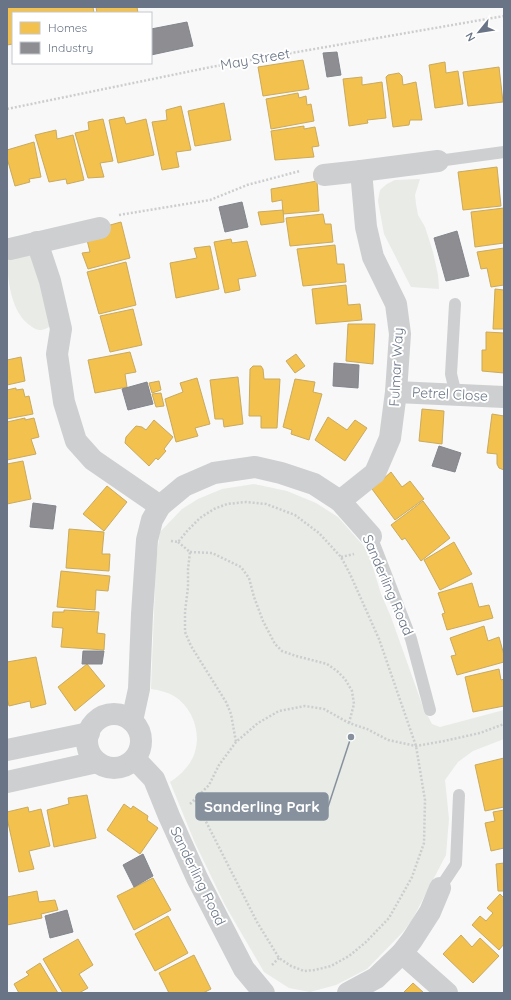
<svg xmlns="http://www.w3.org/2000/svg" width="511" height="1000" font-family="Quicksand,sans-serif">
	<rect width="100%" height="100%" fill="#f8f8f8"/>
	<g fill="#e8ebe6">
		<path d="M420 179 415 195 416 204 418 215 425 227 433 252 438 275 439 289 411 287 384 234 378 201 380 190 387 184 395 180Z"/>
		<path d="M7 246 32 253 49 320V327C47 328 43 330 40 330 35 330 31 326 27 323 8 306 7 271 7 246Z"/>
		<path d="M254 484 287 491 316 503 338 517 368 551 381 594 391 617 423 707 432 724 440 727 504 710V739L473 751 458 762 445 780 449 819 446 855 412 920 403 932 367 969 336 985 310 992 289 988 264 972 225 905 195 843 170 782C176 778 181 774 186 768 205 747 198 711 174 696 167 692 159 690 151 689L156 561 160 532 182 509 198 499 222 489Z"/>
	</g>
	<g fill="#f2c14e" stroke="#c9aa5f">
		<path d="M7 7H93L94 13H13V44L7 45Z"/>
		<path d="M96 7H137L138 13H97Z"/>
		<path d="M303 60 309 89 263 96 258 67Z"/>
		<path d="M445 62 446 73 458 71 463 104 435 108 429 65Z"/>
		<path d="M499 67 503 102 468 106 463 72Z"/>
		<path d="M399 73 402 76 403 85 416 82 422 120H410L409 125 393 127 386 77 388 75Z"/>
		<path d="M362 77V85L382 82 386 118 367 120 368 123 349 126 343 79Z"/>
		<path d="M298 93 299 98 306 96 307 105 311 104 314 121 271 129 266 99Z"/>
		<path d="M224 103 231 140 195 146 188 111Z"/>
		<path d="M181 106 191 150 176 152 179 167 162 170 152 122 167 120 166 110Z"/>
		<path d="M124 117 126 124 146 119 154 155 118 163 109 120Z"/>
		<path d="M103 119 113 161 100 163 104 177 88 178 75 133 89 130 88 122Z"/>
		<path d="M304 126V129L315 127 319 146 312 147 314 157 275 160 271 131Z"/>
		<path d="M56 130 57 139 73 135 84 180 67 184 66 179 49 182 35 135Z"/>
		<path d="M34 142 41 177 29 179 30 182 15 186 7 158V150Z"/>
		<path d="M497 167 501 206 463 210 458 172Z"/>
		<path d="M317 181 319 211 283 214 282 200 272 202 271 189Z"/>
		<path d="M504 208V243L475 247 471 212Z"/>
		<path d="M283 210 284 222 261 225 258 212Z"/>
		<path d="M323 214 325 224H331L333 242 290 246 286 218Z"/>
		<path d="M121 222 130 258 88 269 82 253 90 252 85 232Z"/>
		<path d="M231 239 232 243 247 241 256 276 238 279 240 290 225 293 214 242Z"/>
		<path d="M335 245 337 264H344L346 282 303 286 297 249Z"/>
		<path d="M210 246 219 289 176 298 170 263 197 258 194 248Z"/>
		<path d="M504 248V285L491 287 487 268 481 269 477 252Z"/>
		<path d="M126 262 136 305 99 314 87 272Z"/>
		<path d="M346 285 348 305 360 304 362 320 316 324 312 289Z"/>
		<path d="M495 289 504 290V329H493Z"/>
		<path d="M133 309 142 345 110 352 100 316Z"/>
		<path d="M348 324H375L373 364 346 361Z"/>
		<path d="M486 332 504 333V373L482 371V350H486Z"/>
		<path d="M130 352 136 372 125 374 127 387 95 393 88 360Z"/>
		<path d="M296 354 305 366 295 373 286 361Z"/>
		<path d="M21 357 25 381 7 385V360Z"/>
		<path d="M253 366H261L263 369 264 379H280L277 428H261V416H249L250 369Z"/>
		<path d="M238 377 243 424 224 427 223 419H215L210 380Z"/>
		<path d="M197 378 210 424 195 428 198 436 176 442 165 399 183 392 180 383Z"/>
		<path d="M295 379 315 382 313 392 322 394 309 440 291 434 292 430 283 427Z"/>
		<path d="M159 381 161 390 152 393 149 383Z"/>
		<path d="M16 388V390L23 389 25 397 29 396 33 414 7 419V390Z"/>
		<path d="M161 393 164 406 156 407 152 394Z"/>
		<path d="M422 409 444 411 442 444 419 441Z"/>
		<path d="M492 414 504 416V470L499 468 497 464V454L487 453Z"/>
		<path d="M328 417 347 430 355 420 367 428 345 461 315 440Z"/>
		<path d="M25 418V420L34 418 39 437 31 439 36 454 7 460V422Z"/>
		<path d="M154 420 173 437 164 449 166 451 158 460 156 458 149 466 125 443 126 437 136 426 142 427 146 430Z"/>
		<path d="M23 461 31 499 7 504V464Z"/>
		<path d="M391 472 402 487 410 481 424 499 395 520 372 489Z"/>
		<path d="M107 486 127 502 104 531 83 514Z"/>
		<path d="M423 501 450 538 421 561 405 538 402 540 391 525Z"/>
		<path d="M69 529 104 532 102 554H110L109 571 66 568Z"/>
		<path d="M454 542 472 574 440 590 424 560Z"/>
		<path d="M61 571 110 576 108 591 96 590 95 610 57 607Z"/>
		<path d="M472 583 479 607 489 605 493 618 447 630 442 614 445 613 438 593Z"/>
		<path d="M64 610 99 612 97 633 105 634 104 650 61 647 63 628 52 627 53 612H64Z"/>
		<path d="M484 626 488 641 499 637 504 655V662L457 675 451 656 456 655 450 638Z"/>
		<path d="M36 657 46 704 31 708 30 701 9 706 7 698V662Z"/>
		<path d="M87 664 105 686 75 711 58 687Z"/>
		<path d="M499 669 501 680 504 679V706L473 712 465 677Z"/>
		<path d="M504 758V807L485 811 475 765Z"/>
		<path d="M87 795 96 838 54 847 47 810 69 804 68 798Z"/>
		<path d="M124 804 131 809 133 806 148 816 147 820 158 828 140 854 107 830Z"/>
		<path d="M28 807 29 812 41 809 50 846 29 851 34 869 19 872 7 818V812Z"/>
		<path d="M504 810V848L491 851 485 823 495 821 493 812Z"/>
		<path d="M504 863V891H498L496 864Z"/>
		<path d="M153 878 171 910 134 930 117 896Z"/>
		<path d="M37 891 39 902 55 900 58 910 41 914 42 918 7 925V897Z"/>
		<path d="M500 894 504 898V944L499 950 472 925 480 916 486 921 493 913 487 908Z"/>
		<path d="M168 916 188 953 155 971 135 934Z"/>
		<path d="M461 935 472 947 480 938 499 956 473 983 443 954Z"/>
		<path d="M78 939 93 965 79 974 88 988 79 993H63L43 959Z"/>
		<path d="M194 955 211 989 203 993H169L159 973Z"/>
		<path d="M40 963 58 993H19L14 984 29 975 26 972Z"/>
		<path d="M413 983 424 993H403Z"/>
	</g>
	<g fill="#8d8d92" stroke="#82868e">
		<path d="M187 22 193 46 151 55V29Z"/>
		<path d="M337 52 341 75 327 77 323 53Z"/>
		<path d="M242 202 248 227 225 232 219 207Z"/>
		<path d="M457 231 469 276 446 281 434 238Z"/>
		<path d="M334 363 359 365 358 388 333 386Z"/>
		<path d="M147 382 153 404 128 410 122 389Z"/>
		<path d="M439 446 461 453 455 472 432 466Z"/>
		<path d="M33 503 56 506 53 529 30 527Z"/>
		<path d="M83 651H104L102 664H82Z"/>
		<path d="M143 854 153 876 134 887 123 865Z"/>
		<path d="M67 910 73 932 50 938 45 916Z"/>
	</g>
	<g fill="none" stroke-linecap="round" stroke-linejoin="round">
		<g stroke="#cccdce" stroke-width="2.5" stroke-dasharray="2 2" stroke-linecap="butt">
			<path d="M7 109 211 67 504 16"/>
			<path d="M119 215 210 200 247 185 300 171"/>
			<path d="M171 541 178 542 188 530 200 518 214 509 227 504 246 502 266 504 295 515 319 533 341 557 350 574 379 639 416 746 425 800 424 843 412 877 389 918 366 942 349 956 331 966 315 970 304 971 291 966 279 958 257 922 195 800"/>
			<path d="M178 542 190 552 188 569V587L185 612V632L191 646 226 702 231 714 236 742"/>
			<path d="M190 552 212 553 241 567 249 578 254 597 263 621 275 644 282 651 296 656 327 664 337 671 345 679 352 691 354 704 349 723"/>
			<path d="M341 557 354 554"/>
			<path d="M190 804 209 785 219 765 236 742 258 723 279 711 305 706 324 709 349 723 367 729 388 740 416 746 444 741 480 733 504 724"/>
			<path d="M272 965 279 958"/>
		</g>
		<g stroke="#cecfd1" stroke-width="12">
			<path d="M438 161 504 152"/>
			<path d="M455 304 451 374 456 395"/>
			<path d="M371 536 411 639 430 710"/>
			<path d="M440 888 456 864 459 795"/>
		</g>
		<g stroke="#cecfd1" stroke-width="22">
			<path d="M324 175 361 171 438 161"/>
			<path d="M37 242 50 281 61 329 57 354 64 402 76 441 93 460 160 506"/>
			<path d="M10 249 100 228"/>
			<path d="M396 392 504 397"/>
			<path d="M340 501 375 473 390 438 396 392 400 334 396 304 373 257 366 227 361 171"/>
			<circle cx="114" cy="741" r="27"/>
			<path d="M132 721 139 689 142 614 147 540 152 520 160 506 184 486 214 473 255 467 281 473 314 484 340 501 371 536"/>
			<path d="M7 750 89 733"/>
			<path d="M135 759 154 779 169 816 197 878 244 969 264 993"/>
			<path d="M7 782 97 762"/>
			<path d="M402 953 447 993"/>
			<path d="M348 993 376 978 402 953 412 940 430 912 440 888"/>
		</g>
	</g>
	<g text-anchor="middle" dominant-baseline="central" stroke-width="4" stroke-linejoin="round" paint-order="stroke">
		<g font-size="14" fill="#697586" stroke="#fff">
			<text transform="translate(255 59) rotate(-10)">May Street</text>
			<text transform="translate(396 367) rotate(-87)">Fulmar Way</text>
			<text transform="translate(450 394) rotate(3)">Petrel Close</text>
			<text transform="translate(388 585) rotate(67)">Sanderling Road</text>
			<text transform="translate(198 876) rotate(64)">Sanderling Road</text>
		</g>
	</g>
	<path fill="none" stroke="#87919e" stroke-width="1.5" d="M351 737L328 807"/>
	<circle fill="#87919e" stroke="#fff" stroke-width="1.5" cx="351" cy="737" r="4"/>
	<rect fill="#87919e" stroke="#87919e" stroke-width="1.5" x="196" y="793" width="132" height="27" rx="4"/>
	<g font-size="15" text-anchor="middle" font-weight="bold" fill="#fff">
		<text x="262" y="812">Sanderling Park</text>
	</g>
	<rect width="511" height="1000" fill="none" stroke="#697586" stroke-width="16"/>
	<rect x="12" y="12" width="140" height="52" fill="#ffffff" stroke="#c3c8cf"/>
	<rect x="20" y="22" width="20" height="12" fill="#f2c14e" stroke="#c3c8cf"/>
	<text x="48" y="32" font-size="12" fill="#697586">Homes</text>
	<rect x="20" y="42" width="20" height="12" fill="#8d8d92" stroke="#c3c8cf"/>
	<text x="48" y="52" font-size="12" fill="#697586">Industry</text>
	<g transform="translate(479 32) rotate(240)" stroke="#ffffff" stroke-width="3" paint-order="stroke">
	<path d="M0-3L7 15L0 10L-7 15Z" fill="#697586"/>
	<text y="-6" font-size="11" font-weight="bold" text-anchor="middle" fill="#697586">N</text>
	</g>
</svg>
